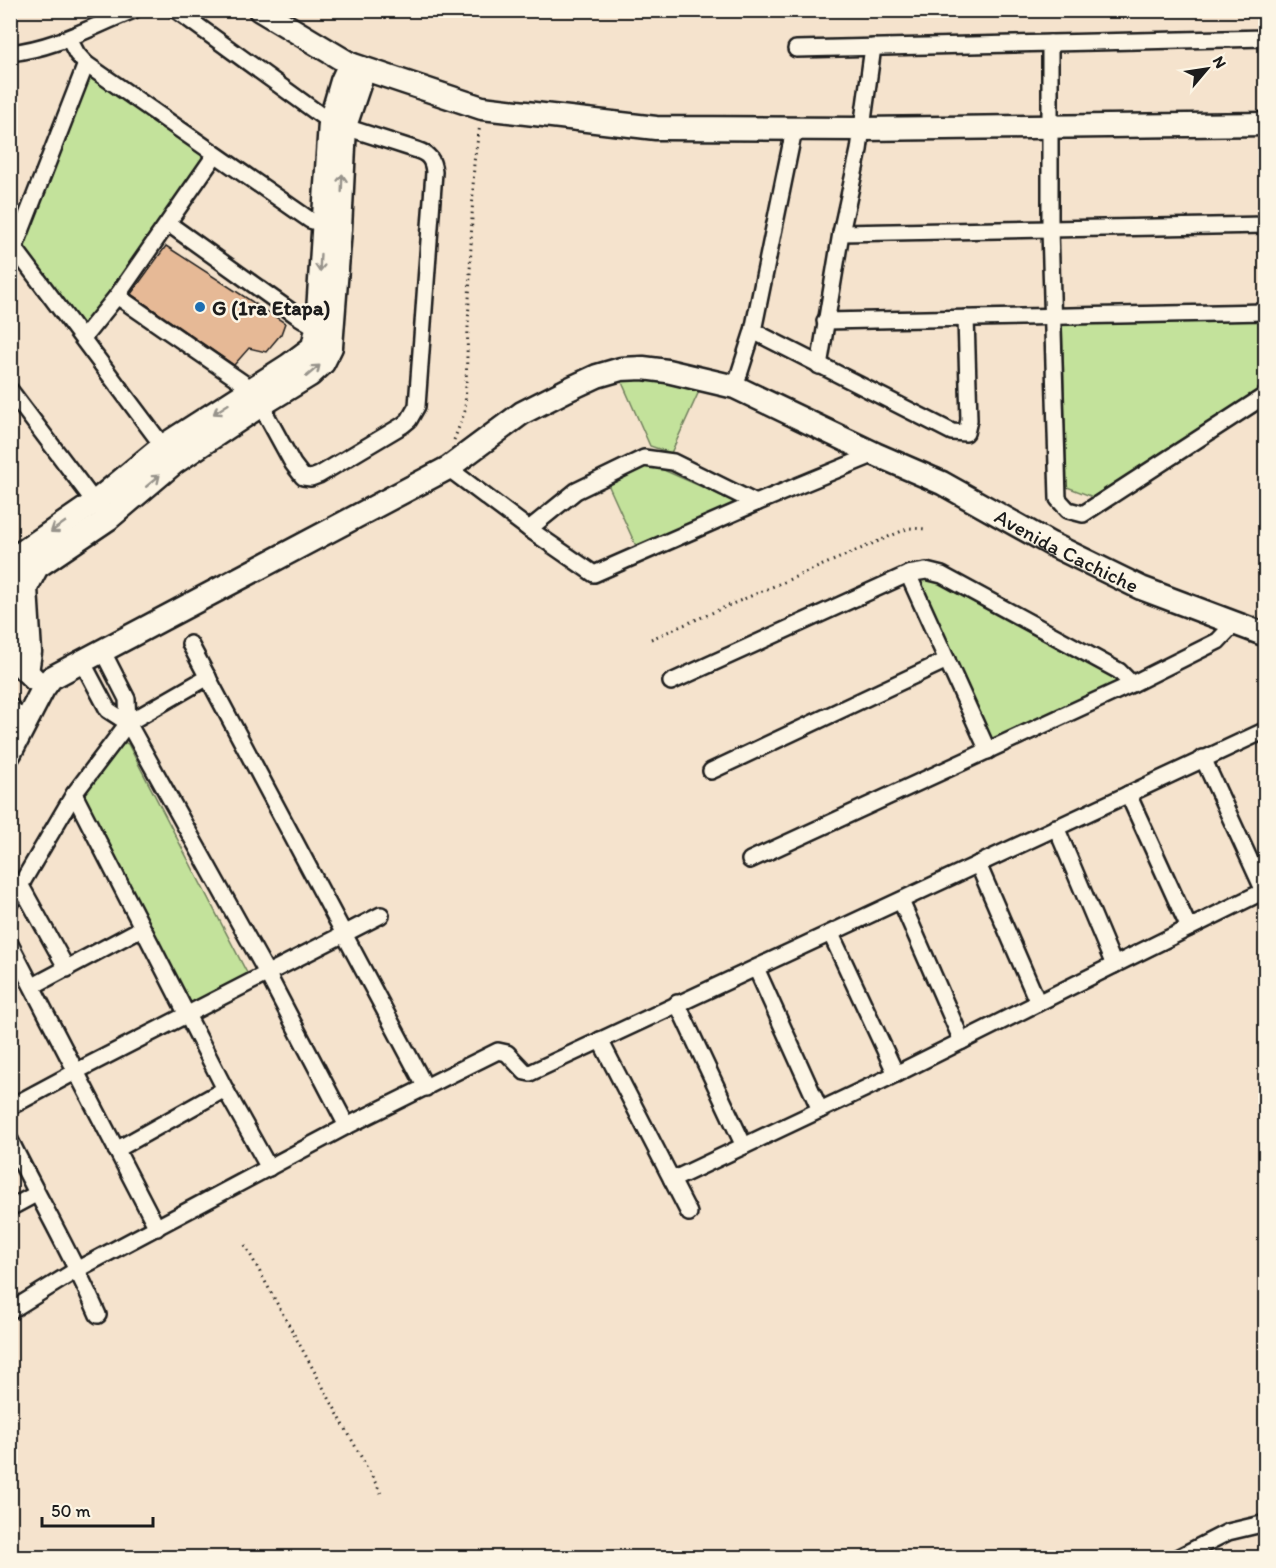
<svg xmlns="http://www.w3.org/2000/svg" width="1276" height="1568" font-family="Itim,sans-serif">
	<rect width="100%" height="100%" fill="#f5e3cd"/>
	<filter id="ink" filterUnits="userSpaceOnUse"><feTurbulence type="fractalNoise" baseFrequency=".0167" numOctaves="2"/><feDisplacementMap in="SourceGraphic" scale="12" xChannelSelector="R" yChannelSelector="G"/><feConvolveMatrix kernelMatrix="1 2 1 2 8 2 1 2 1" color-interpolation-filters="sRGB"/></filter>
	<g filter="url(#ink)">
		<g fill="#c3e29b" stroke="#707f5c" stroke-width="1.5">
			<path d="M85 74 207 156 85 332 18 247Z"/>
			<path d="M1265 315V388L1093 497 1067 487 1062 319Z"/>
			<path d="M632 378 700 389 671 453 650 446 621 380Z"/>
			<path d="M650 464 734 501 732 505 636 546 607 482Z"/>
			<path d="M920 578 940 581 1116 675 1118 684 992 743 916 585Z"/>
			<path d="M120 740 128 744 248 975 179 1009 73 801Z"/>
		</g>
		<path fill="#e6b996" stroke="#1c1c1c" stroke-width="1.5" d="M166 246 285 323 281 334 266 352 249 348 234 365 131 294Z"/>
		<g fill="none" stroke-linecap="round" stroke-linejoin="round">
			<defs>
				<g id="street">
					<path d="M69 39 77 54 86 64 310 220 332 227"/>
					<path d="M1050 43V229L1058 499 1068 510 1083 514 1266 395"/>
					<path d="M796 49 1266 38"/>
					<path d="M10 53C57 48 92 26 134 10"/>
					<path d="M86 64 16 244V250L168 453"/>
					<path d="M169 224 296 315 317 328 324 329"/>
					<path d="M841 233 1266 225"/>
					<path d="M117 296 252 389 293 464 303 477 311 478 319 475 403 425 409 420 417 406 434 172C433 160 429 154 417 150L330 122 176 10"/>
					<path d="M825 321 1266 312"/>
					<path d="M753 331 952 432 966 433 969 420 966 318"/>
					<path d="M83 338 117 296 215 155"/>
					<path d="M819 366 841 233 859 150 873 47"/>
					<path d="M735 387 753 331 794 130"/>
					<path d="M10 390 99 508"/>
					<path d="M448 468 529 529 594 574 756 503 875 454"/>
					<path d="M529 529 576 491 644 458 673 462 756 503"/>
					<path d="M908 574 988 751"/>
					<path d="M190 644 426 1088"/>
					<path d="M103 652 127 699 128 723 267 973 347 1126"/>
					<path d="M83 663 108 710 128 723"/>
					<path d="M671 682 908 574 926 571 942 575 1119 671 1132 684"/>
					<path d="M10 706 25 723"/>
					<path d="M1203 758 1264 891"/>
					<path d="M711 771 947 660"/>
					<path d="M74 794 225 1089 269 1168"/>
					<path d="M1128 794 1189 928"/>
					<path d="M750 860 1132 684 1218 641 1234 624"/>
					<path d="M978 864 1038 1003"/>
					<path d="M21 886 67 969"/>
					<path d="M901 901 962 1041"/>
					<path d="M10 903 74 794 128 723 208 677"/>
					<path d="M10 944 157 1228"/>
					<path d="M1114 965 1266 890"/>
					<path d="M756 968 820 1110"/>
					<path d="M33 986 142 928"/>
					<path d="M677 1003 744 1146"/>
					<path d="M600 1040 689 1213"/>
					<path d="M896 1074 1114 965 1056 827"/>
					<path d="M10 1107 77 1071 381 915"/>
					<path d="M10 1140C39 1199 72 1255 98 1315"/>
					<path d="M116 1150 225 1089"/>
					<path d="M672 1180 896 1074 831 934"/>
					<path d="M10 1208 36 1194"/>
					<path d="M10 1311 78 1269 347 1126 498 1051 507 1053 525 1072 530 1073 1266 730"/>
					<path d="M1177 1558 1228 1532 1266 1523"/>
				</g>
				<g id="secondary">
					<path d="M260 10 350 64 482 108 656 128 862 129 1266 124"/>
					<path d="M10 580 21 553 95 502 163 446 289 365 313 347 317 328 330 122 342 81 350 64"/>
					<path d="M10 639 13 658 34 679"/>
					<path d="M27 672 30 652 26 588 37 567 108 519 174 463 261 405 310 375 323 363 331 347 340 229 345 126 364 70"/>
					<path id="s1" d="M10 753 43 689 51 678 448 468 522 413 567 390 597 376 621 369 643 368 667 371 735 387 875 454 942 483 1051 544 1141 588 1266 635"/>
				</g>
			</defs>
			<use href="#street" stroke="#1c1c1c" stroke-width="20"/>
			<use href="#secondary" stroke="#1c1c1c" stroke-width="27"/>
			<g stroke="#1c1c1c" stroke-width="3" stroke-dasharray="1.5 4.5" stroke-linecap="butt">
				<path d="M454 440 465 411 474 162 480 125"/>
				<path d="M651 639 909 528 928 529"/>
				<path d="M245 1245 381 1493"/>
			</g>
			<use href="#street" stroke="#fcf5e5" stroke-width="15"/>
			<use href="#secondary" stroke="#fcf5e5" stroke-width="22"/>
		</g>
		<defs><path id="oneway-shaft" d="M-6 0H5M1.5-3L5.5 0L1.5 3" fill="none" stroke-width="1.6" stroke-linecap="round" stroke-linejoin="round" transform="scale(1.5)"/></defs>
		<g stroke="#97938b">
			<use href="#oneway-shaft" transform="translate(342 183) rotate(-88)"/>
			<use href="#oneway-shaft" transform="translate(320 263) rotate(93)"/>
			<use href="#oneway-shaft" transform="translate(313 371) rotate(-40)"/>
			<use href="#oneway-shaft" transform="translate(221 409) rotate(147)"/>
			<use href="#oneway-shaft" transform="translate(153 481) rotate(-40)"/>
			<use href="#oneway-shaft" transform="translate(58 527) rotate(145)"/>
		</g>
	</g>
	<circle fill="#1f6fb2" stroke="#fcf5e5" stroke-width="2" cx="200" cy="307" r="6"/>
	<g text-anchor="middle" dominant-baseline="central" stroke-width="5" stroke-linejoin="round" paint-order="stroke">
		<g font-size="21" font-weight="bold" fill="#1c1c1c" stroke="#fcf5e5" text-anchor="start">
			<text x="212" y="307">G (1ra Etapa)</text>
		</g>
		<g font-size="21" fill="#1c1c1c" stroke="#fcf5e5">
			<text stroke="none"><textPath href="#s1" startOffset="1222">Avenida Cachiche</textPath></text>
		</g>
	</g>
	<rect width="1276" height="1568" fill="none" stroke="#fcf5e5" stroke-width="36"/>
	<rect x="18" y="18" width="1240" height="1532" fill="none" stroke="#1c1c1c" stroke-width="2" filter="url(#ink)"/>
	<g transform="translate(1207 69) rotate(61)" stroke="#fcf5e5" stroke-width="4.5" paint-order="stroke">
	<path d="M0-4.5L10 22L0 15L-10 22Z" fill="#1c1c1c"/>
	<text y="-9" font-size="16" font-weight="bold" text-anchor="middle" fill="#1c1c1c">N</text>
	</g>
	<path d="M42 1517v9h111v-9" fill="none" stroke="#1c1c1c" stroke-width="3"/>
	<text x="51" y="1517" font-size="18" fill="#1c1c1c" stroke="#fcf5e5" stroke-width="4.5" paint-order="stroke">50 m</text>
</svg>
